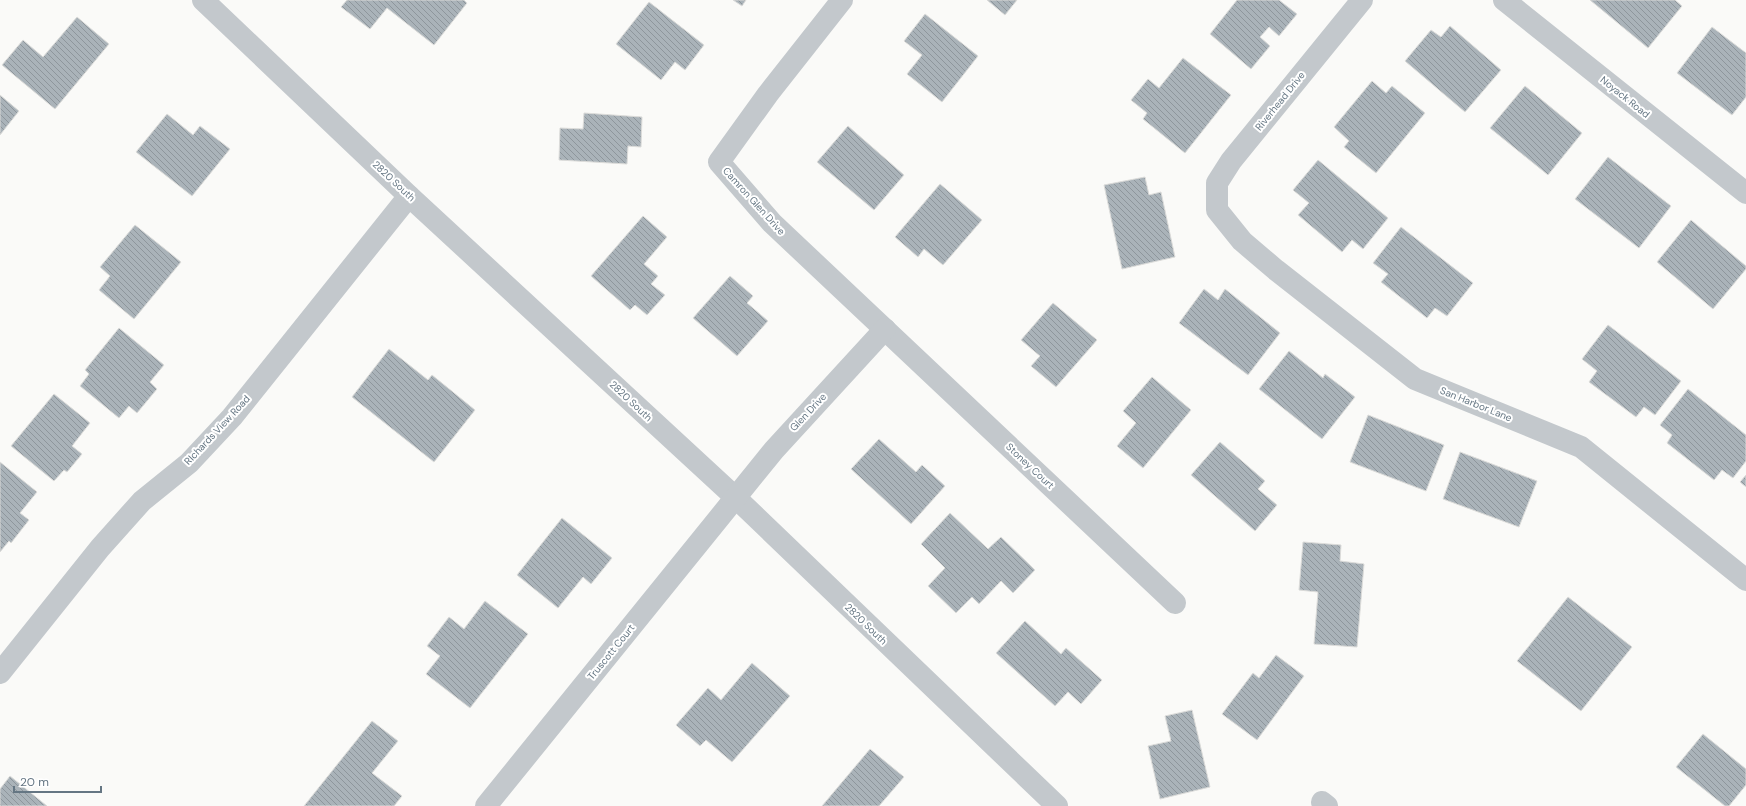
<svg xmlns="http://www.w3.org/2000/svg" width="1746" height="806" font-family="'DM Sans',sans-serif">
	<defs>
		<pattern id="building-back-hatch" width="6" height="6" patternUnits="userSpaceOnUse"><rect width="6" height="6" fill="#aab3b9"/><path d="M-1 5l2 2M0 0l6 6M5-1l2 2" fill="none" stroke="#8e969c"/></pattern>
	</defs>
	<rect width="100%" height="100%" fill="#fafaf8"/>
	<g fill="url(#building-back-hatch)" stroke="#dcdcda">
		<path d="M347 0H464L467 3 434 45 387 8 370 29 341 7Z"/>
		<path d="M733 0H746L742 6Z"/>
		<path d="M987 0H1017L1005 15Z"/>
		<path d="M1237 0H1279L1297 14 1279 36 1269 27 1260 37 1270 46 1251 69 1210 34Z"/>
		<path d="M1590 0H1675L1682 6 1648 48Z"/>
		<path d="M649 2 704 45 685 70 675 62 661 80 616 44Z"/>
		<path d="M925 14 978 56 942 102 907 74 922 55 904 41Z"/>
		<path d="M77 17 109 44 55 109 2 65 23 40 43 57Z"/>
		<path d="M1450 26 1501 70 1465 112 1405 61 1431 30 1441 37Z"/>
		<path d="M1712 27 1746 53V97L1732 115 1677 73Z"/>
		<path d="M1183 58 1231 95 1185 153 1143 119 1147 113 1131 100 1148 79 1159 88Z"/>
		<path d="M1372 81 1386 93 1392 86 1425 113 1376 173 1344 147 1349 141 1334 127Z"/>
		<path d="M1525 86 1582 133 1548 175 1490 128Z"/>
		<path d="M0 95 19 111 0 135Z"/>
		<path d="M584 113 642 117 641 147 628 146 627 164 559 160 560 128 583 129Z"/>
		<path d="M167 114 193 135 200 126 230 149 192 196 136 152Z"/>
		<path d="M848 126 904 175 874 210 817 162Z"/>
		<path d="M1608 157 1671 206 1639 248 1575 199Z"/>
		<path d="M1318 160 1388 218 1363 249 1352 240 1342 252 1298 215 1309 203 1293 190Z"/>
		<path d="M1145 177 1149 195 1161 192 1175 257 1122 269 1104 185Z"/>
		<path d="M940 184 982 220 943 265 924 249 918 257 895 237Z"/>
		<path d="M643 216 667 237 644 264 658 276 651 284 665 295 647 315 635 305 630 310 591 276Z"/>
		<path d="M1691 220 1746 266V269L1713 309 1657 262Z"/>
		<path d="M135 225 181 262 134 319 99 290 110 276 100 267Z"/>
		<path d="M1401 227 1473 283 1447 316 1435 308 1427 318 1381 282 1388 274 1373 263Z"/>
		<path d="M730 276 753 296 747 303 768 321 737 356 693 318Z"/>
		<path d="M1204 289 1218 300 1225 289 1280 333 1248 375 1179 323Z"/>
		<path d="M1053 303 1097 340 1056 387 1031 366 1040 356 1021 340Z"/>
		<path d="M1608 325 1681 381 1655 415 1644 407 1636 417 1589 382 1597 371 1582 359Z"/>
		<path d="M119 328 164 365 150 382 157 389 137 413 129 406 119 418 80 386 89 374 85 370Z"/>
		<path d="M389 349 428 380 432 375 475 410 434 462 352 397Z"/>
		<path d="M1289 351 1323 378 1325 374 1355 397 1322 439 1259 389Z"/>
		<path d="M1152 377 1191 410 1143 468 1117 446 1136 423 1123 411Z"/>
		<path d="M1688 389 1746 435V461L1733 478 1722 470 1714 480 1667 443 1672 435 1660 425Z"/>
		<path d="M54 394 90 423 72 446 82 454 67 472 64 470 54 481 11 446Z"/>
		<path d="M1368 415 1444 445 1426 491 1350 462Z"/>
		<path d="M879 439 916 472 922 465 945 486 911 524 851 469Z"/>
		<path d="M1220 442 1265 481 1258 489 1277 505 1255 531 1191 475Z"/>
		<path d="M1460 452 1537 481 1519 527 1443 499Z"/>
		<path d="M0 462 37 492 20 513 29 520 11 543 9 541 0 552Z"/>
		<path d="M1746 475V487L1740 482Z"/>
		<path d="M950 513 988 549 1001 537 1035 570 1013 593 1001 581 979 604 972 597 956 613 928 586 945 568 921 544Z"/>
		<path d="M562 518 612 558 591 584 583 577 558 608 517 575Z"/>
		<path d="M1303 542 1341 545 1340 561 1364 564 1357 647 1314 644 1318 592 1299 590Z"/>
		<path d="M1568 597 1632 647 1581 711 1517 661Z"/>
		<path d="M485 601 528 634 470 708 426 674 440 656 427 646 449 617 464 629Z"/>
		<path d="M1025 621 1061 654 1066 648 1102 680 1081 704 1068 692 1055 706 996 653Z"/>
		<path d="M1276 655 1304 676 1257 740 1222 714 1253 673 1259 678Z"/>
		<path d="M752 663 790 696 732 762 706 740 700 746 676 725 708 688 721 700Z"/>
		<path d="M1192 710 1210 787 1160 799 1148 746 1171 741 1165 716Z"/>
		<path d="M372 721 398 741 372 773 402 796 394 806H304Z"/>
		<path d="M1703 734 1746 769V785L1729 806H1725L1676 767Z"/>
		<path d="M870 749 904 777 879 806H822Z"/>
		<path d="M10 776 47 806H0V789Z"/>
	</g>
	<g fill="none" stroke-linecap="round" stroke-linejoin="round">
		<g stroke="#c3c8cc" stroke-width="22">
			<path d="M203 0 409 196 735 497 1057 806"/>
			<path d="M842 0 768 94 719 162 772 223 1175 603"/>
			<path d="M1362 0 1231 161 1217 183V210L1242 241 1276 270 1415 379 1581 447 1746 580"/>
			<path d="M1504 0 1746 193"/>
			<path d="M0 673 100 548 142 501 189 463 232 417 409 196"/>
			<path d="M1322 802 1327 806"/>
			<path d="M486 806 774 450 885 329"/>
		</g>
	</g>
	<g text-anchor="middle" dominant-baseline="central" stroke-width="4" stroke-linejoin="round" paint-order="stroke">
		<g font-size="10" fill="#657683" stroke="#fff">
			<text transform="translate(1625 97) rotate(39)">Noyack Road</text>
			<text transform="translate(1280 101) rotate(-51)">Riverhead Drive</text>
			<text transform="translate(394 181) rotate(43)">2820 South</text>
			<text transform="translate(754 201) rotate(48)">Camron Glen Drive</text>
			<text transform="translate(631 401) rotate(43)">2820 South</text>
			<text transform="translate(1476 404) rotate(22)">San Harbor Lane</text>
			<text transform="translate(808 412) rotate(-47)">Glen Drive</text>
			<text transform="translate(217 430) rotate(-47)">RIchards View Road</text>
			<text transform="translate(1030 466) rotate(43)">Stoney Court</text>
			<text transform="translate(866 624) rotate(44)">2820 South</text>
			<text transform="translate(611 652) rotate(-51)">Truscott Court</text>
		</g>
	</g>
	<path d="M14 786v6h87v-6" fill="none" stroke="#657683" stroke-width="2"/>
	<text x="20" y="786" font-size="12" fill="#657683" stroke="#ffffff" stroke-width="3" paint-order="stroke">20 m</text>
</svg>
